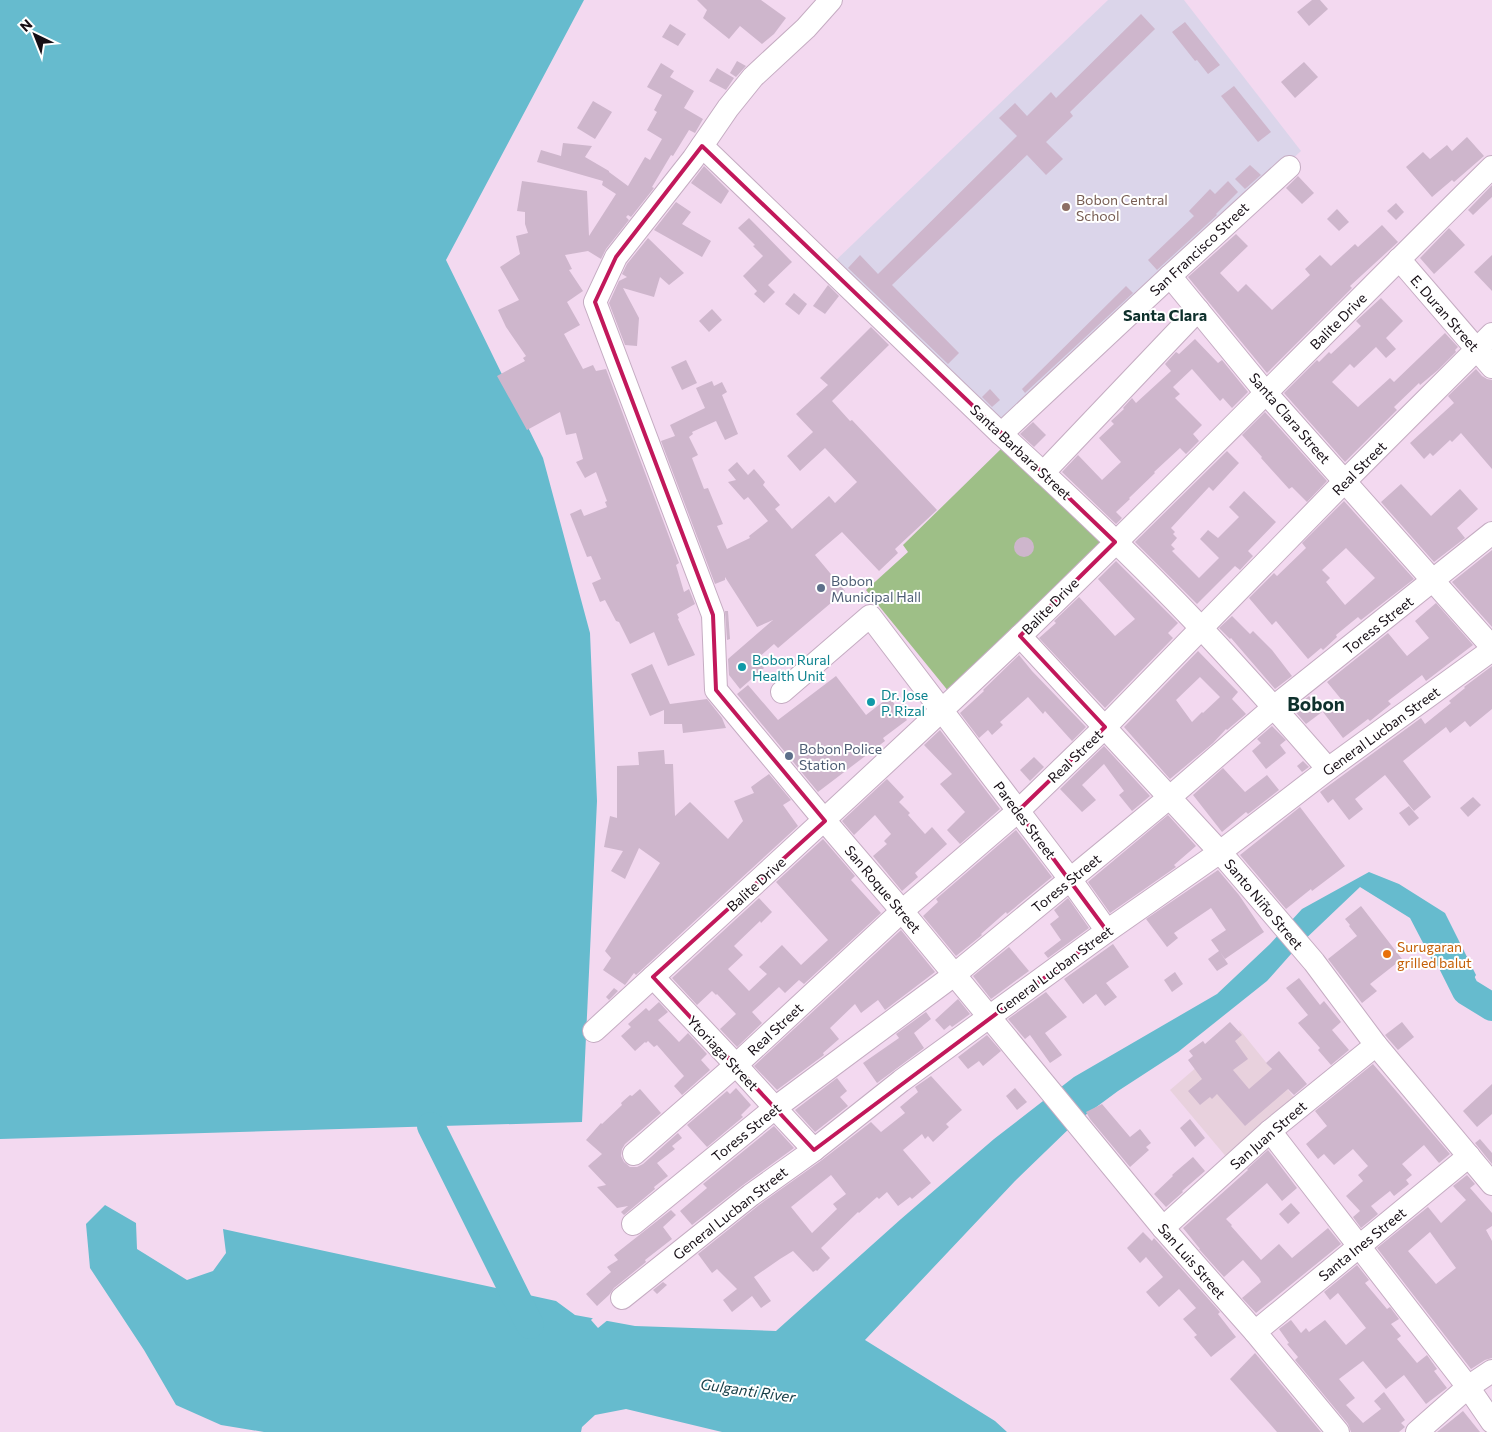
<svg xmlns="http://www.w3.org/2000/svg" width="1492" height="1432" font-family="Commissioner,sans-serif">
	<rect width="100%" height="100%" fill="#f3d9f0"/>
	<path fill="#e8d1dd" d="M1240 1030 1297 1101 1228 1159 1170 1090Z"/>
	<path fill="#dbd5ea" d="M1108 0H1184L1301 151 1002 429 833 263Z"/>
	<path fill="#9ebf87" d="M1004 446 1104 542 949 692 866 590 908 552 903 545Z"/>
	<g fill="#66bbce">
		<path d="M0 0H584L446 260 543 458 590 633 597 801 582 1122 0 1139Z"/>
		<path d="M1369 872 1399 884 1445 913 1476 975 1466 991 1433 962 1410 918 1360 887 1299 945 1267 981 1178 1052 1118 1091 1076 1122 1015 1181 865 1340 995 1421 1007 1432H722L626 1409 595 1415 582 1427 581 1432H264L221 1425 176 1405 144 1350 90 1268 86 1224 105 1205 136 1223 137 1249 187 1280 213 1271 226 1253 223 1229 556 1301 575 1315 635 1326 776 1331 901 1219 994 1139 1074 1077 1217 994 1270 944 1302 909Z"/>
	</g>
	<path fill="#f3d9f0" d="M595 1316 609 1319 598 1328 591 1320Z"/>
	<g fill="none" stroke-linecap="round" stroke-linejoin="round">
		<g stroke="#66bbce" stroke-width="28">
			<path d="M1449 957 1466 991 1492 1007"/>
			<path d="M431 1126 530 1325"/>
		</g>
	</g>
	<g fill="#ceb6cc" fill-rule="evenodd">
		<path d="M697 0H761L786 18 774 34 762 44 740 26 729 39 703 18 707 10Z"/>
		<path d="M1312 0H1320L1328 9 1309 26 1297 12Z"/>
		<path d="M1141 14 1155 29 1070 112 1073 116 1046 142 1063 159 1046 175 1027 155 892 285 959 353 948 364 848 268 860 255 878 274 1017 136 999 118 1015 103 1027 116 1051 92 1056 98Z"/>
		<path d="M1185 22 1220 65 1208 74 1197 60 1195 61 1172 32Z"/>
		<path d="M670 24 686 34 678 46 662 37Z"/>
		<path d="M737 61 746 66 736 77 730 73Z"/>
		<path d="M1304 62 1318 77 1295 98 1281 82Z"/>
		<path d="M661 63 674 71 670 77 694 91 684 108 703 119 695 133 689 130 673 156 671 155 652 187 654 188 631 217 628 215 626 217 629 220 606 249 601 259 588 251 565 255 572 269 569 270 583 291 567 302 580 325 564 334 583 369 593 365 596 371 606 369 679 563 676 565 684 592 689 589 695 604 677 614 679 618 678 619 695 655 668 666 654 632 630 644 619 622 616 621 605 600 600 602 592 583 601 579 591 556 587 557 570 514 581 509 584 516 607 507 605 502 607 501 596 472 585 478 576 462 583 459 576 433 566 435 560 412 527 430 497 376 525 361 523 358 526 356 506 327 498 310 519 300 500 267 520 254 516 236 528 233 525 224V212L517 211 522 181 587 191 589 236 616 194 602 185 603 181 537 162 541 150 561 156 563 143 592 146 585 157 609 171V172L628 186 645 157 650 160 662 139 647 130 657 112 654 110 662 95 647 87Z"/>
		<path d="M717 68 734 78 726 90 709 81Z"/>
		<path d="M1234 86 1271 132 1258 142 1221 96Z"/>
		<path d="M593 101 612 112 595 139 577 128Z"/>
		<path d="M1467 137 1484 156 1454 182 1452 180 1432 197 1406 167 1423 152 1430 159 1447 145 1452 151Z"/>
		<path d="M1250 165 1261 175 1245 189 1235 179Z"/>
		<path d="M704 166 729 191 721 204 691 183Z"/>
		<path d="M1298 176 1314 193 1302 204 1286 188Z"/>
		<path d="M1228 181 1238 192 1216 214 1217 215 1157 270 1148 260 1194 216 1189 211 1210 189 1215 194Z"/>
		<path d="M1492 185V197L1473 215 1468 210Z"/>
		<path d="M676 202 691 212 682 224 711 241 702 257 654 230Z"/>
		<path d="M1396 203 1404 212 1396 220 1387 211Z"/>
		<path d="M1337 209 1349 222 1339 231 1327 219Z"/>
		<path d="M749 218 792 262 768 285 775 292 764 303 754 294 757 291 743 276 763 256 753 246 755 245 738 228Z"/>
		<path d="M1382 225 1398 242 1350 286 1352 288 1267 373 1188 277 1236 234 1248 246 1220 273 1238 292 1246 284 1272 310 1310 275 1305 269 1320 255 1331 266 1355 244 1358 247Z"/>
		<path d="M1449 228 1465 245 1434 274 1420 258Z"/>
		<path d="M648 238 684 273 669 285 660 277 654 297 623 288 639 318 637 346 625 345 609 303 619 281 627 277 622 274 627 264Z"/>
		<path d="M1492 255V291L1474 272Z"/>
		<path d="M828 285 839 296 825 314 813 306Z"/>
		<path d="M1126 286 1133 293 1025 393 1022 389Z"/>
		<path d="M794 293 807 304 799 315 785 304Z"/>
		<path d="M1381 298 1403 321 1386 338 1396 349 1386 358 1376 347 1354 368 1350 364 1332 382 1358 407 1390 378 1394 382 1445 333 1458 347 1455 350 1456 352 1438 370 1420 385 1419 383 1394 407 1397 410 1345 462 1284 393 1317 360 1319 362 1329 352 1331 354 1361 326 1356 321Z"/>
		<path d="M712 309 722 320 709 332 699 321Z"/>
		<path d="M871 327 889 345 832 401 850 421 852 420 937 510 895 549 898 553 879 571 842 532 815 555 845 591 778 648 774 644 757 659 764 668 740 689 729 675 728 659 773 620 757 627 725 577V580L715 584 661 441 675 436 670 425 705 408 696 388 712 381 714 386 722 382 727 392 722 395 738 434 725 440 716 421 692 432 693 434 689 437 698 455 692 458 704 489 708 488 723 524 717 526 727 549 750 538 749 536 768 521 748 497 744 500 728 482 736 480 728 470 737 462 748 475 754 469 765 482 763 485 780 505 775 509 792 529 829 496 835 503 857 482 825 448 800 471 787 456 813 432 796 414 828 385 820 378Z"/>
		<path d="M1195 339 1218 363 1222 360 1248 392 1232 408 1223 398 1220 401 1192 369 1173 387 1180 394 1175 398 1202 425 1193 434 1199 441 1186 454 1180 448 1154 472 1155 473 1129 498 1130 499 1116 512 1122 518 1116 524 1062 472 1078 455 1102 480 1121 462 1099 438 1114 424 1111 421 1124 409 1123 408 1132 398 1136 403 1171 371 1165 364 1176 352 1179 354Z"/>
		<path d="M686 360 697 383 682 390 671 367Z"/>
		<path d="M1476 369 1482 376 1487 379 1492 380V469L1461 433 1452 442 1450 440 1433 456 1430 453 1424 459 1410 443 1454 403 1448 396Z"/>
		<path d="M990 389 1000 400 992 407 982 397Z"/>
		<path d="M1265 412 1327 481 1307 502 1292 487 1289 489 1261 458 1262 457 1242 435Z"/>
		<path d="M1033 422 1046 435 1034 447 1020 434Z"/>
		<path d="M1227 451 1239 463 1213 491 1209 487 1171 528 1175 532 1173 534 1177 538 1171 545 1175 549 1172 551 1199 578 1219 558 1200 539 1208 530 1218 538 1239 517 1229 507 1244 491 1276 522 1248 551 1253 556 1240 570 1235 566 1197 604 1135 542Z"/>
		<path d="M1401 484 1431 516 1460 489 1478 509 1457 528 1465 538 1434 562 1381 502Z"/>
		<path d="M1344 501 1414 579 1361 620 1358 617 1336 635 1337 637 1323 650 1321 648 1308 659 1276 621 1272 625 1249 598 1274 573 1277 576 1306 548 1302 543ZM1346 548 1375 578 1345 605 1326 582 1330 578 1322 570Z"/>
		<circle cx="1024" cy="547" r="10"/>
		<path d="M1492 550V627L1452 582Z"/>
		<path d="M1116 561 1178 623 1168 633 1173 638 1105 708 1039 638 1056 623 1054 621 1079 597 1115 636 1135 619 1098 579Z"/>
		<path d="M1436 603 1473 645 1426 681 1422 675 1388 701 1391 704 1370 721 1368 719 1343 738 1323 712 1341 699 1327 682 1388 633 1407 656 1429 638 1415 621Z"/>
		<path d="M725 611H728L730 639 727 640Z"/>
		<path d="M1232 616 1250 634 1253 631 1272 650 1292 676 1275 689 1231 638 1230 639 1219 628Z"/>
		<path d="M1198 651 1238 692 1232 699 1246 714 1227 730 1226 729 1213 743 1170 779 1124 727ZM1200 677 1220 697 1203 713 1202 712 1192 722 1176 700Z"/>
		<path d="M1019 655 1032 671 1086 727 1072 741 1045 711 1043 714 1028 697 1000 722 1003 725 992 735 988 730 979 738 960 713 984 691 983 690Z"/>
		<path d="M652 664 670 704 707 699 722 718 726 728 683 733 682 724H664V710L650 716 631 674Z"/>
		<path d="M1492 666V709L1470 727 1465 721 1450 733 1446 727 1403 761 1431 797 1414 811 1385 775 1355 799 1363 809 1349 820 1333 799 1328 803 1320 792 1421 718 1425 724 1451 703 1449 701 1465 688 1464 687Z"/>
		<path d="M836 676 866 715 889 697 907 720 883 738 885 741 818 792 737 694 748 685 778 720Z"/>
		<path d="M1309 696 1322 712 1306 724 1293 709Z"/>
		<path d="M1272 726 1286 740 1280 745 1286 753 1266 769 1252 751 1261 743 1257 739Z"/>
		<path d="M940 730 1000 809 960 844 947 830 965 812 940 784 952 774 924 745Z"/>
		<path d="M1104 746 1150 796 1132 811 1119 795 1124 791 1104 764 1082 785 1096 800 1082 812 1060 789Z"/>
		<path d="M664 750 665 764H673L675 816 690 802 728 839 743 821 734 801 754 793 751 787 769 774 791 800 783 805 798 826 636 975 634 973 625 985 603 970 611 958 605 951 660 863 639 848 625 879 611 871 623 851 604 847 610 816 617 818V766L639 765 638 752Z"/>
		<path d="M1034 757 1044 767 1030 781 1020 770Z"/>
		<path d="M1303 761 1309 767 1302 772 1297 766Z"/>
		<path d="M1223 768 1245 792 1267 775 1279 790 1248 814 1246 812 1222 832 1193 795Z"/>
		<path d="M887 779 904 797 899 802 910 813 908 815 925 834 932 827 947 844 915 873 918 877 902 891 873 856 887 844 884 841 891 834 875 815 854 835 842 821Z"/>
		<path d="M1473 797 1481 805 1468 817 1460 808Z"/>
		<path d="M1409 806 1419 818 1409 826 1399 813Z"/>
		<path d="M1300 807 1345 866 1312 891 1311 889 1286 909 1240 855Z"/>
		<path d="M1168 815 1196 846 1174 865 1176 867 1110 913 1088 882Z"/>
		<path d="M1016 830 1052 877 1007 914 1006 912 981 934 982 935 956 956 923 916 938 902 936 899Z"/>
		<path d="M823 839 855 876 851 880 881 913 804 984 799 980 785 993 779 987 752 1012 762 1023 737 1047 720 1029 736 1014 717 994 716 995 712 991 697 1005 672 978 759 898 772 912 761 923 760 921 734 946 743 955 728 969 749 991 767 974 759 967 782 945 801 965 828 940 776 882Z"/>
		<path d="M1218 870 1239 895 1264 932 1225 959 1220 952 1228 964 1217 971 1208 959 1219 951 1211 940 1226 930 1211 908 1174 933 1178 938 1167 947 1146 919Z"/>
		<path d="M1068 898 1089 928 1048 958 1044 953 1061 940 1050 924 1059 917 1054 910Z"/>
		<path d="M1361 906 1402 959 1370 984 1377 991 1362 1003 1328 959 1357 936 1349 926 1350 925 1345 919Z"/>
		<path d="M901 930 935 972 885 1010 878 1000 861 1013 855 1004 830 1028 839 1039 823 1053 824 1055 777 1090 754 1066Z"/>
		<path d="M1113 944 1129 967 1106 983 1117 997 1105 1006 1096 994 1083 1004 1064 979Z"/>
		<path d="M1009 947 1029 971 991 999 973 976Z"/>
		<path d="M1175 972 1183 984 1172 992 1164 980Z"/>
		<path d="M1299 978 1320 1005 1324 1001 1341 1022 1332 1030 1349 1050 1331 1065 1318 1050 1320 1048 1298 1023 1308 1015 1286 988Z"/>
		<path d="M614 988 618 991 609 1000 606 997Z"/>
		<path d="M1046 992 1067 1017 1045 1033 1062 1055 1050 1063 1030 1035 1025 1039 1008 1019Z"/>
		<path d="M958 999 970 1014 952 1027 950 1025 944 1030 935 1020Z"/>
		<path d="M659 1002 668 1012 658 1020 679 1042 688 1033 707 1054 701 1060 710 1070 682 1095 674 1086 684 1076 657 1045 654 1047 648 1041 646 1043 645 1042 635 1051 621 1036 631 1027 628 1024 646 1008 649 1011Z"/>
		<path d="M926 1012 931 1019 914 1033 924 1048 877 1083 863 1063 899 1038 896 1034Z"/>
		<path d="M1230 1022 1242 1035 1235 1041 1248 1059 1233 1070 1249 1089 1272 1069 1266 1063 1279 1051 1307 1084 1294 1095 1288 1089 1245 1126 1217 1094 1212 1099 1210 1097 1200 1105 1188 1091 1202 1079 1188 1060 1193 1056 1189 1051 1203 1041 1205 1044Z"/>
		<path d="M1402 1022 1414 1037 1398 1050 1385 1035Z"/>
		<path d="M987 1035 1001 1051 983 1066 979 1061 968 1069 958 1057Z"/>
		<path d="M1373 1064 1450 1154 1439 1163 1424 1145 1402 1164 1412 1175 1406 1180 1409 1184 1394 1196 1390 1191 1371 1206 1378 1214 1361 1228 1353 1217 1360 1211 1346 1196 1363 1181 1358 1175 1368 1166 1353 1149 1334 1165 1324 1154 1318 1159 1306 1144 1327 1126 1315 1111Z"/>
		<path d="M931 1076 962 1110 946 1124 949 1127 933 1142 928 1136 925 1139 922 1134 903 1150 931 1183 912 1199 910 1197 898 1206 887 1192 879 1199 877 1197 859 1213 858 1212 821 1248 830 1258 817 1271 816 1270 813 1272 793 1251 780 1259 754 1277 771 1301 761 1308 752 1296 732 1312 723 1300 737 1289 717 1269 712 1273 698 1254 759 1205 822 1160 871 1122 881 1132 905 1113 900 1107 918 1092 915 1087ZM831 1175 846 1194 833 1204 837 1209 812 1233 791 1207Z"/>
		<path d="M837 1078 847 1091 840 1097 848 1106 815 1132 795 1110Z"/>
		<path d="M1492 1084V1114L1477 1127 1463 1111Z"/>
		<path d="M736 1088 751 1105 741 1115 743 1117 707 1147 687 1125 727 1091 730 1094Z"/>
		<path d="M1015 1088 1027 1102 1017 1110 1006 1096Z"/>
		<path d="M640 1089 661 1113 625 1144 622 1149 621 1156 624 1162 630 1167H637L643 1164 678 1133 682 1138 672 1146 675 1149 657 1163 668 1176 654 1187 655 1189 624 1215 621 1212 628 1206 617 1208 597 1187 606 1185 588 1166 602 1154 586 1140 601 1123 602 1124 622 1105 621 1103 630 1095 632 1096Z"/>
		<path d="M1102 1104 1130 1137 1140 1129 1151 1143 1146 1147 1149 1150 1130 1167 1090 1119 1086 1112Z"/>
		<path d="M1190 1119 1205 1138 1195 1147 1180 1128Z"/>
		<path d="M774 1126 794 1148 743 1185 692 1225 680 1211 707 1188 703 1184Z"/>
		<path d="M1480 1139 1492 1153V1164L1475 1143Z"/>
		<path d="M1268 1150 1297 1188 1282 1201 1267 1183 1226 1219 1232 1225 1231 1226 1261 1260 1279 1244 1292 1258 1328 1228 1341 1244 1256 1313 1242 1298 1261 1282 1259 1278 1243 1260 1224 1277 1199 1249H1200L1183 1228 1248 1170 1247 1169Z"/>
		<path d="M1193 1157 1205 1171 1182 1191 1183 1192 1166 1207 1154 1194 1173 1176 1172 1175Z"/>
		<path d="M1467 1175 1475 1184 1470 1188 1492 1213V1226L1486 1230 1492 1241V1358L1485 1360 1471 1369 1377 1248 1428 1207 1441 1223 1466 1200 1453 1186ZM1430 1232 1456 1268 1436 1284 1408 1251Z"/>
		<path d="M1291 1203 1300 1213 1288 1224 1279 1214Z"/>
		<path d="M671 1210 676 1215 663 1227 672 1239 645 1260 646 1262 614 1288 609 1295 597 1306 586 1294 611 1272 607 1267 618 1260 614 1255Z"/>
		<path d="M1143 1232 1152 1241 1154 1238 1220 1312 1218 1314 1236 1337 1211 1357 1194 1337 1197 1335 1183 1319 1196 1308 1179 1289 1159 1307 1146 1292 1163 1277 1146 1257 1140 1263 1127 1248Z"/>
		<path d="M1357 1265 1369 1280 1365 1283 1387 1309 1390 1307 1399 1319 1391 1324 1401 1336 1397 1339 1417 1363 1427 1355 1437 1369 1434 1371 1447 1388 1426 1404 1404 1375 1386 1389 1363 1361 1339 1379 1355 1398 1346 1405 1363 1423 1381 1409 1374 1401 1384 1392 1405 1420 1401 1423 1405 1427 1399 1432H1351L1348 1424 1295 1360 1298 1357 1287 1344 1289 1343 1279 1329 1291 1320 1301 1333 1306 1328 1309 1332 1325 1320 1346 1345 1366 1328 1338 1293 1330 1300 1324 1292Z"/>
		<path d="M663 1282 667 1285 657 1294 653 1290Z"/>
		<path d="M1255 1353 1321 1432H1277L1230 1379Z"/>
		<path d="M1463 1411 1480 1432H1437Z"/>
	</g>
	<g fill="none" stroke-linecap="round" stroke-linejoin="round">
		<defs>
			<g id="minor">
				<path d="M831 0 806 28 753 77 728 108 693 159 616 257 595 302 713 615 716 690 825 821 902 911 1163 1228 1255 1332 1338 1432"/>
				<path d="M702 146 1001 434C1070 497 1139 562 1203 630 1246 676 1287 722 1328 769"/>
				<path d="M1399 259 1492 367"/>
				<path d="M1170 276 1266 393 1492 647"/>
				<path d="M1001 434 1170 276 1289 167"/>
				<path d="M1043 473 1198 310"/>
				<path d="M1020 636 1220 852 1314 962 1376 1045 1492 1184"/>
				<path d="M782 692 870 616 1070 879 1107 931"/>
				<path d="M653 977 736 1065 775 1108 814 1150"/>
				<path d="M594 1031C736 901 878 772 1017 639 1178 484 1333 324 1492 167"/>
				<path d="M1270 1131 1468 1387 1492 1422"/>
				<path d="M634 1154 736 1065 902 911 1018 811 1105 727 1345 481 1492 334"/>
				<path d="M633 1224 775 1108 954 975 1170 797 1274 707 1492 533"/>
				<path d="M1163 1228 1270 1131 1376 1045"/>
				<path d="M622 1298 751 1195 814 1150 901 1081 1107 931 1220 852 1328 769 1492 650"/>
				<path d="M1255 1332 1469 1156"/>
				<path d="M1417 1432 1468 1387 1492 1371"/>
			</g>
		</defs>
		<use href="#minor" stroke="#c5acc2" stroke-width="24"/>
		<use href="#minor" stroke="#fff" stroke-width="22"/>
	</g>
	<path fill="none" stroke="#c2185b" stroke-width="4" stroke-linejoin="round" d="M702 146 1115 542 1020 636 1105 727 1018 811 1107 931 814 1150 653 977 825 821 716 690 713 615 595 302 616 257Z"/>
	<circle fill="#8d6e63" stroke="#fff" stroke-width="2" cx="1066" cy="207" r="5"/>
	<g fill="#5c6f8a" stroke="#fff" stroke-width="2">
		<circle cx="821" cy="588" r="5"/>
		<circle cx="789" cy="756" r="5"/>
	</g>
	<g fill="#0f9aa8" stroke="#fff" stroke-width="2">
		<circle cx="742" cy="667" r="5"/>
		<circle cx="871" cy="702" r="5"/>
	</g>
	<circle fill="#e8710a" stroke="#fff" stroke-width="2" cx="1387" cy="954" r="5"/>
	<g text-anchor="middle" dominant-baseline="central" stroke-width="4" stroke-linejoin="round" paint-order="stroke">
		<g font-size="14" fill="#785e54" stroke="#fff" text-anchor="start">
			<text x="1076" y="199">Bobon Central<tspan x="1076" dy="16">School</tspan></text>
		</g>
		<g font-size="14" fill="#160e15" stroke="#fff">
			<text transform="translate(1199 249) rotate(-43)">San Francisco Street</text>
			<text transform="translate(1445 313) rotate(49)">E. Duran Street</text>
			<text transform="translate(1338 321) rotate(-45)">Balite Drive</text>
			<text transform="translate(1290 418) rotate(49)">Santa Clara Street</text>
			<text transform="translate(1021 452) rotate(43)">Santa Barbara Street</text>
			<text transform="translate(1359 468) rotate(-45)">Real Street</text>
			<text transform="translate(1050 606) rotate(-45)">Balite Drive</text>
			<text transform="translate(1378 625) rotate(-38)">Toress Street</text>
			<text transform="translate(1381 731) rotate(-36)">General Lucban Street</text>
			<text transform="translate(1075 756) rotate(-44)">Real Street</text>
			<text transform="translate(1025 820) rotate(53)">Paredes Street</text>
			<text transform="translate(1066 883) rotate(-39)">Toress Street</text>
			<text transform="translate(756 884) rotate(-42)">Balite Drive</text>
			<text transform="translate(883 889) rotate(50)">San Roque Street</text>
			<text transform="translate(1264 904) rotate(50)">Santo Niño Street</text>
			<text transform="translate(1054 970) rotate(-36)">General Lucban Street</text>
			<text transform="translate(775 1029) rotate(-43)">Real Street</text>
			<text transform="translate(723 1053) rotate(47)">Ytoriaga Street</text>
			<text transform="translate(746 1132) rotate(-39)">Toress Street</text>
			<text transform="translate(1268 1135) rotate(-41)">San Juan Street</text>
			<text transform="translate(730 1213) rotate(-38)">General Lucban Street</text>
			<text transform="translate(1362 1244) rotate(-39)">Santa Ines Street</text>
			<text transform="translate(1192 1261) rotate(49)">San Luis Street</text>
		</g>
		<g font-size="14" fill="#4e5e75" stroke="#fff" text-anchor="start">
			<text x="831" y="580">Bobon<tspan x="831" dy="16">Municipal Hall</tspan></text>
			<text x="799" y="748">Bobon Police<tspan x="799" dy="16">Station</tspan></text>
		</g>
		<g font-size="14" fill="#0d838f" stroke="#fff" text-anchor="start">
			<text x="752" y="659">Bobon Rural<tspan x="752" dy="16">Health Unit</tspan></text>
			<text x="881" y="694">Dr. Jose<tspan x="881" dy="16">P. Rizal</tspan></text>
		</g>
		<g font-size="14" fill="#c56008" stroke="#fff" text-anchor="start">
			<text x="1397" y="946">Surugaran<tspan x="1397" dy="16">grilled balut</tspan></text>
		</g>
		<g font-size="15" font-style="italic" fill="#1a414a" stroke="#fff">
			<text transform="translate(748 1390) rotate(8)">Gulganti River</text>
		</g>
		<g font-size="16" font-weight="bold" fill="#0e302c" stroke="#fff">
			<text x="1165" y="314">Santa Clara</text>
		</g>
		<g font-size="19" font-weight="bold" fill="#0e302c" stroke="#fff">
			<text x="1316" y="703">Bobon</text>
		</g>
	</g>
	<g transform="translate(35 35) rotate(317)" stroke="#ffffff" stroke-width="4" paint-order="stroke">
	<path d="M0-4L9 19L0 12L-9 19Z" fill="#160e15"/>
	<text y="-8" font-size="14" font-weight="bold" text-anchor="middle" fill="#160e15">N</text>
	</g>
</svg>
